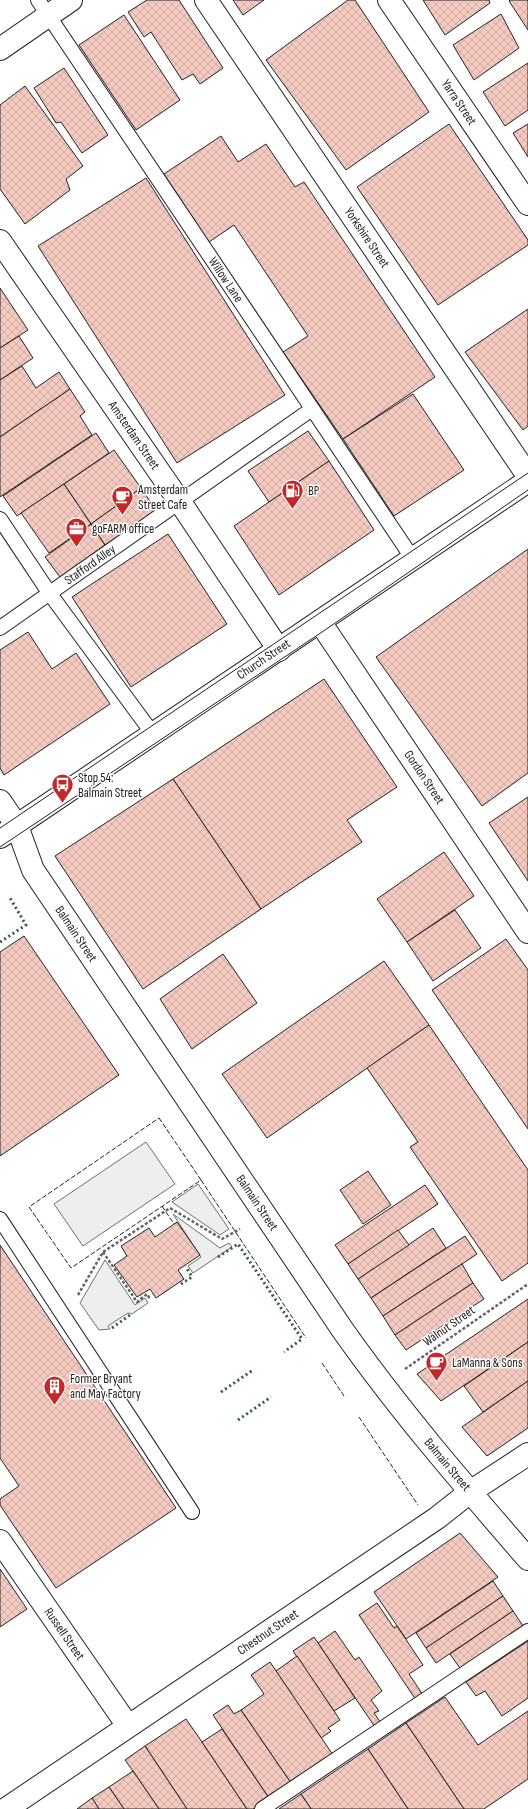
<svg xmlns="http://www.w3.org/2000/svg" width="528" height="1809" font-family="'Sofia Sans Condensed',sans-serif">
	<defs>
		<pattern id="building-cross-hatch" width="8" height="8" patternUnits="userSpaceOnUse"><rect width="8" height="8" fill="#f3c9c0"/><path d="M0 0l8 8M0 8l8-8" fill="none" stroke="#d0aca5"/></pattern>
	</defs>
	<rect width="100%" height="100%" fill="#fff"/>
	<g fill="#eee" stroke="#6f6f6f">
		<path d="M146 1142 175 1184 83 1246 54 1204Z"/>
		<path d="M198 1184 229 1229 220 1235 172 1202Z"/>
		<path d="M173 1214 220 1248 229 1243 232 1247 193 1273 188 1266 201 1257Z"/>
		<path d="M105 1260 135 1305 145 1298 148 1303 132 1314 128 1313 108 1326 110 1329 99 1330 80 1303Z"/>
	</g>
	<g fill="url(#building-cross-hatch)" stroke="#222">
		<path d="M147 0H179L223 68 200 84 193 74 182 80 151 32 144 37 128 12Z"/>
		<path d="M233 0H264L243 15Z"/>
		<path d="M348 0H355L429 112 346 170 266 60Z"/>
		<path d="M423 0H489L490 3 445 35Z"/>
		<path d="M510 0H528V30L509 1Z"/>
		<path d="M501 14 519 48 474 80 453 45Z"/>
		<path d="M124 15 180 100 136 130 79 45Z"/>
		<path d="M528 63V110L505 126 483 92Z"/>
		<path d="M64 68 108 135 82 153 61 122 56 123 34 88Z"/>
		<path d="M25 86 83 166 66 179 70 190 25 224 0 189V105Z"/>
		<path d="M449 124 528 240V245L438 305 357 187Z"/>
		<path d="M528 124V157L513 133Z"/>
		<path d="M221 136 238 162 266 144 295 187 304 182 435 377 343 439 283 352 308 336 234 225 209 242 164 174Z"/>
		<path d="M146 178 285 395 177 463 38 246Z"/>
		<path d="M0 288 28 330 0 348Z"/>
		<path d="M528 309V426L523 430 465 352Z"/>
		<path d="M19 336 33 358 0 380V348Z"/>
		<path d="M22 366 36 388 59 372 70 389 0 437V380Z"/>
		<path d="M70 389 85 412 80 416 92 435 0 497V437Z"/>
		<path d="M413 394 464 470 394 516 343 439Z"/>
		<path d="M308 431 329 461 269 502 248 471Z"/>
		<path d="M96 433 109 453 17 516 3 496Z"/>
		<path d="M114 450 141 488 91 524 64 484Z"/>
		<path d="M329 461 374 530 279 595 234 526Z"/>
		<path d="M64 484 91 524 49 553 21 513Z"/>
		<path d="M141 488 156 510 105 545 91 524Z"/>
		<path d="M91 524 105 545 60 577 45 557Z"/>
		<path d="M168 534 227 624 131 687 72 597Z"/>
		<path d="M528 549V773L482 806 376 657Z"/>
		<path d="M28 632 52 669 76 653 110 704 4 775 0 768V650Z"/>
		<path d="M324 679 397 787 347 820 362 842 261 909 173 779Z"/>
		<path d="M173 779 261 909 143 989 55 856Z"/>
		<path d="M528 797V881L489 823Z"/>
		<path d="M444 852 474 896 407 942 377 899Z"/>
		<path d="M455 910 481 948 433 981 407 942Z"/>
		<path d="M24 936 119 1075 0 1156V952Z"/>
		<path d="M506 939 528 970V1129L432 990Z"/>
		<path d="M223 954 257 1003 192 1049 160 999Z"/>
		<path d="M384 961 429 1025 267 1138 222 1074Z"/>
		<path d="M429 1025 528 1170V1263L502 1281 410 1147 418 1142 367 1068Z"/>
		<path d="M368 1171 391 1205 363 1224 340 1190Z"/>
		<path d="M425 1185 438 1204 348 1264 335 1245Z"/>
		<path d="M177 1222 200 1255 178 1270 184 1279 156 1298 150 1289 137 1297 114 1265 127 1256 121 1246 149 1228 155 1237Z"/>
		<path d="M433 1228 446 1248 371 1298 358 1279Z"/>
		<path d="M398 1230 409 1245 358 1279 348 1264Z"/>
		<path d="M465 1236 477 1254 383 1316 371 1298Z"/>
		<path d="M0 1245 176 1508 56 1588 0 1505V1499L19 1486 0 1458Z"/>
		<path d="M462 1264 473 1283 395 1335 383 1316Z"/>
		<path d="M473 1283 484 1299 406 1350 395 1335Z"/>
		<path d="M528 1299V1342L441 1401 417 1374Z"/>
		<path d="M528 1342V1381L483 1412 464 1386Z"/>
		<path d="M528 1381V1428L487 1456 462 1427Z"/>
		<path d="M460 1533 498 1577 406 1639 374 1592Z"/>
		<path d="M0 1569 27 1609 0 1627Z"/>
		<path d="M493 1581 503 1596 426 1648 416 1633Z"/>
		<path d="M503 1596 513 1611 436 1663 426 1648Z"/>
		<path d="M377 1603 394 1628 397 1626 423 1665 409 1674 423 1695 416 1700 359 1615Z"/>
		<path d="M513 1611 525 1629 462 1671 450 1654Z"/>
		<path d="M335 1631 355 1660 359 1657 382 1691 371 1700 379 1711 374 1713 381 1723 375 1727 318 1643Z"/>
		<path d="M314 1637 355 1698 334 1711 293 1651Z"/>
		<path d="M528 1641V1698L502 1716 485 1691 476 1696 466 1682Z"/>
		<path d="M297 1656 340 1720 328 1728 331 1731 321 1738 276 1671Z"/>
		<path d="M270 1662 333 1755 291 1783 241 1710 264 1694 251 1675Z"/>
		<path d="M445 1697 478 1745 528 1711V1779L484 1809H464L406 1723Z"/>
		<path d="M228 1705 234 1714 241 1710 291 1783 269 1798 213 1715Z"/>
		<path d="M186 1719 202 1742 247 1809H187L145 1746Z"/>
		<path d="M406 1723 464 1809H408L368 1749Z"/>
		<path d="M222 1729 269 1798 253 1809H247L202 1742Z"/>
		<path d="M145 1746 187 1809H159L133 1771 125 1760Z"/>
		<path d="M368 1749 408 1809H311L301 1794Z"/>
		<path d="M133 1771 159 1809H124L109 1787Z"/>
		<path d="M109 1787 124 1809H99L92 1798Z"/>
		<path d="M301 1794 311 1809H279Z"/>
		<path d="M92 1798 99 1809H77Z"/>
	</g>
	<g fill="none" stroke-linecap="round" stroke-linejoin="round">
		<defs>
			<g id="lane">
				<path id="s1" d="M38 0 413 559"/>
				<path d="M0 519 50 594 153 734"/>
				<path id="s2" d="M0 628 312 409"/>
				<path d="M0 1219 192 1512"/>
				<path d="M262 1809 528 1631"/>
			</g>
			<g id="street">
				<path id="s3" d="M206 0 528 476"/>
				<path id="s4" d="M389 0 528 204"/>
				<path d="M0 49 71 0"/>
				<path id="s5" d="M0 241 180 502 279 650"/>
				<path id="s6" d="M320 622 528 932"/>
				<path d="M0 801 17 826"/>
				<path id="s7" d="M0 1541 128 1726"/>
				<path id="s8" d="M6 1809 437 1518 470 1492 528 1454"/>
			</g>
			<g id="secondary">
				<path id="s9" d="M17 826 33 870 342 1329C399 1410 463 1484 528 1559"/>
				<path id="s10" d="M0 837 528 481"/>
			</g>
		</defs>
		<use href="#lane" stroke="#222" stroke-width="16"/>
		<use href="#street" stroke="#222" stroke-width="24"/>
		<use href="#secondary" stroke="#222" stroke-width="24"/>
		<g stroke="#646464" stroke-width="2.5" stroke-dasharray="3 2" stroke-linecap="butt">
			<path d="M103 1252 137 1302 147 1294 150 1299"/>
			<path d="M78 1295 103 1252 170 1208 222 1239 240 1229"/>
			<path d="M405 1369 528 1284"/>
		</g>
		<use href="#lane" stroke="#fff" stroke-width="14"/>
		<use href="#street" stroke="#fff" stroke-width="22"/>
		<use href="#secondary" stroke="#fff" stroke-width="22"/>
		<g stroke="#222" stroke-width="1">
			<path d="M0 828 528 473"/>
			<path d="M0 847 325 630 528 490"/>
		</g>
		<g stroke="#2f5e38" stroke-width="3" stroke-dasharray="2 3" stroke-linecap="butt">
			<path d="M0 942 26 925 10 898"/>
			<path d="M218 1257 238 1244 302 1339 284 1352"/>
			<path d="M181 1284 192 1277 186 1267"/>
			<path d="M112 1328 130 1315"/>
			<path d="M221 1392 253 1370"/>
			<path d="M238 1420 271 1397"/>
		</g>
		<g stroke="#222" stroke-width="1" stroke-dasharray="5 2" stroke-linecap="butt">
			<path d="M159 1118 201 1180 71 1268 29 1207Z"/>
			<path d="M201 1180 306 1338"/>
			<path d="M162 1206 174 1224"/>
			<path d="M322 1363 344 1396"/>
			<path d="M359 1417 418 1505"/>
		</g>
	</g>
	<defs>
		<symbol id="fuel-pin" viewBox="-11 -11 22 30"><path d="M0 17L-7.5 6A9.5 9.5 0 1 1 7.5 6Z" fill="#c62828" stroke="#fff"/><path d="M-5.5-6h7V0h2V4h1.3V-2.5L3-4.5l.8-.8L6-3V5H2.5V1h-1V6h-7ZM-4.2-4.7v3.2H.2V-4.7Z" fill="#fff"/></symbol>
		<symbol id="cafe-pin" viewBox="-11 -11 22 30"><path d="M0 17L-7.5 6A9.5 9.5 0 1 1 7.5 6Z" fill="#c62828" stroke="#fff"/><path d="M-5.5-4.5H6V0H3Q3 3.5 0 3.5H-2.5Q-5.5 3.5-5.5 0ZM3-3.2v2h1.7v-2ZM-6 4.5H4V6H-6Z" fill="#fff"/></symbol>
		<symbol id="office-pin" viewBox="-11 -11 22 30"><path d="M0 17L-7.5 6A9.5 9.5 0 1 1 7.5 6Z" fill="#c62828" stroke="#fff"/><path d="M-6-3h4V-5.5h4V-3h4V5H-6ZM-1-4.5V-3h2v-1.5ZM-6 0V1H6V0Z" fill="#fff"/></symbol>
		<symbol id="bus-pin" viewBox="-11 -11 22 30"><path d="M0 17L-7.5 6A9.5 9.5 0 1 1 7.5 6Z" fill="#c62828" stroke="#fff"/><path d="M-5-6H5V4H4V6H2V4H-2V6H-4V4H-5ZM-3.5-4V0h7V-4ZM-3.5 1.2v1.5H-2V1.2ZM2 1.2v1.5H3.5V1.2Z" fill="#fff"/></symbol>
		<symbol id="building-pin" viewBox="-11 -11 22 30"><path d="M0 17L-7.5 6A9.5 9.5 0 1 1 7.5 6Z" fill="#c62828" stroke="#fff"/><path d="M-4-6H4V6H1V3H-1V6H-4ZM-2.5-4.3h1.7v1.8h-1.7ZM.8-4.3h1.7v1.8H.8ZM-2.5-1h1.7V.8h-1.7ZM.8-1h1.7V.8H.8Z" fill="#fff"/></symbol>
	</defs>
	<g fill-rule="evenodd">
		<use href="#fuel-pin" x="280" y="478" width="25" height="34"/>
		<use href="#cafe-pin" x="110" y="484" width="25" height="34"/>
		<use href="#office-pin" x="64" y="516" width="25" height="34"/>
		<use href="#bus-pin" x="50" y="772" width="25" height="34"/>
		<use href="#cafe-pin" x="424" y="1350" width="25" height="34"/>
		<use href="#building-pin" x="42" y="1374" width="25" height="34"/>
	</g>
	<g text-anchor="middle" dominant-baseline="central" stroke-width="3" stroke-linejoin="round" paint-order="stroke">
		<g font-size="13" fill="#222" stroke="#fff">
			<text stroke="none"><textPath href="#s4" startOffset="124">Yarra Street</textPath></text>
			<text stroke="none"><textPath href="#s3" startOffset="287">Yorkshire Street</textPath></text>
			<text stroke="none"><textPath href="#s1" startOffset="337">Willow Lane</textPath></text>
			<text stroke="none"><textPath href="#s5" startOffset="236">Amsterdam Street</textPath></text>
			<text stroke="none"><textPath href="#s2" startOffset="110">Stafford Alley</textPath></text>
			<text stroke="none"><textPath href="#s10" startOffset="318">Church Street</textPath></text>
			<text stroke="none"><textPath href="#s6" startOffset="187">Gordon Street</textPath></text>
			<text stroke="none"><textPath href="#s9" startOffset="124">Balmain Street</textPath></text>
			<text stroke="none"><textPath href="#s9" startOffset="448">Balmain Street</textPath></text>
			<text transform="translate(449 1326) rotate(-35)">Walnut Street</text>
			<text stroke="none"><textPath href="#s9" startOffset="772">Balmain Street</textPath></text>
			<text stroke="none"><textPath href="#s8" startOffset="316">Chestnut Street</textPath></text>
			<text stroke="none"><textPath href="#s7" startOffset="113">Russell Street</textPath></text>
		</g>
		<g font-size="13" fill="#222" stroke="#fff" text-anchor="start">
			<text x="138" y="490">Amsterdam<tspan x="138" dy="15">Street Cafe</tspan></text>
			<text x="308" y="491">BP</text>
			<text x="92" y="529">goFARM office</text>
			<text x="78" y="778">Stop 54:<tspan x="78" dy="15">Balmain Street</tspan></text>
			<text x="452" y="1363">LaManna &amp; Sons</text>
			<text x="70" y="1379">Former Bryant<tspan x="70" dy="15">and May Factory</tspan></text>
		</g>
	</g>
</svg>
